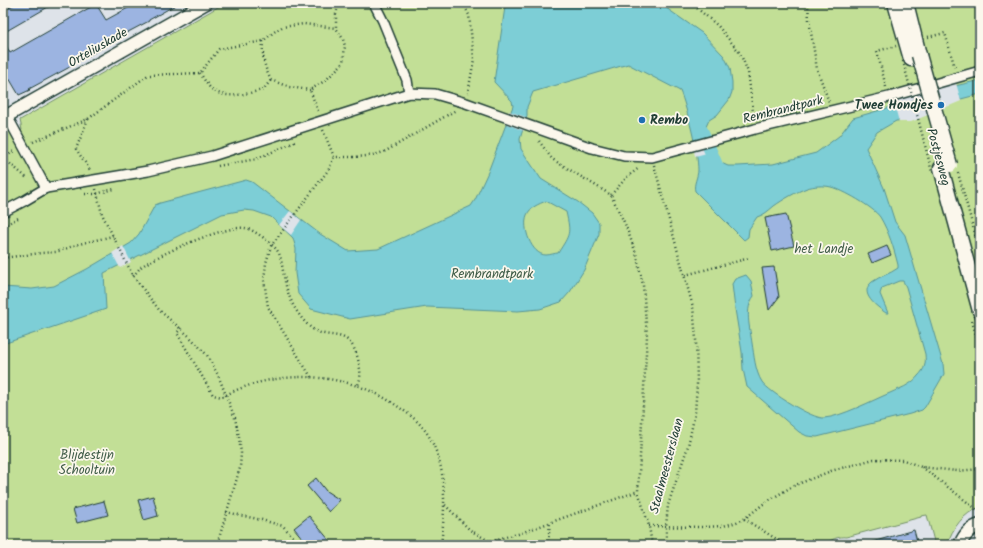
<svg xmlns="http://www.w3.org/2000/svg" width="983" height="548" font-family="Kalam,sans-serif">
	<rect width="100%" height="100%" fill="#dee3e9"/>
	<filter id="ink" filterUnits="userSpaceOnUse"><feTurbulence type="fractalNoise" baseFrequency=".025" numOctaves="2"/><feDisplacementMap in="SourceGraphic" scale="8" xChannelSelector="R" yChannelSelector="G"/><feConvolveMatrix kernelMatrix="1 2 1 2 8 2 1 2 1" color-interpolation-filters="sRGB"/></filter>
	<g filter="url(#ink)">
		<path fill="#c2df96" stroke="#708e65" d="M225 3H980V507C964 513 952 528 947 545H935L927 515 921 516V517L846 537C838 536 830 540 824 545H3V130L10 125 15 134 22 130 20 120Z"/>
		<path fill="#7dced6" stroke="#579495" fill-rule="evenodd" d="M507 3H659L702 33 724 56 730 68 732 82V92L729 100 717 115 709 120 705 129 710 153 713 158 719 162 728 166H738L773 164 816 153 839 136 853 118 891 107 905 98 980 80V94L961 99 911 120 896 121 877 132 866 148 884 188 895 222 905 235 943 364 944 374 925 407 922 410 910 414 817 437 807 436 799 432 747 387 743 369 742 352 735 309 732 284 735 279 746 275 751 281 754 296C744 309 750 328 752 343 754 355 755 371 762 382 769 392 812 419 824 418 841 417 873 400 890 393 896 390 903 388 909 384 912 382 916 379 918 376 925 369 926 364 925 354L906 287 903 281H899L882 288 880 294 888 313H886C877 307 858 293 872 282 880 276 890 274 898 268V265C894 249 889 232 880 217 873 207 843 190 831 187 823 185 814 186 807 188 796 192 784 199 774 206 768 211 764 215 757 217L749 229 748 237 744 240 695 191C693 184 698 177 698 170 698 152 687 108 680 91L628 64 533 92 527 107V116L520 139 521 149 541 179 578 202 592 213 599 223V234L584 270 570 292 561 302 540 309 518 311 427 307 350 319 311 309 298 294 295 273 296 249 293 238 271 217 254 211 244 210 222 214 104 273 106 309 3 344V287L32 289 54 286 87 269 131 243 139 234 155 205 160 203 246 180 252 182 320 234 348 251 378 249 471 206 475 200 488 172 513 106 512 101 494 82 505 7ZM546 201 566 212C571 234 570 234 558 253 555 253 550 255 546 255 531 255 522 227 527 215 530 207 539 204 546 201Z"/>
		<g fill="#dee3e9">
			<path d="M956 83 961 101 911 122H899L894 103 904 96Z"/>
			<path d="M509 111 528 118 524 131 504 123Z"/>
			<path d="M709 138 711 152 695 156 692 143Z"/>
			<path d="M290 211 301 220 291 235 279 225Z"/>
			<path d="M123 246 131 262 120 268 112 253Z"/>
		</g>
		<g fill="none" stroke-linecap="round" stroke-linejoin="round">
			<path stroke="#7dced6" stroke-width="13" d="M702 131 720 173"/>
		</g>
		<g fill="#9cb4e1" stroke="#1f3d34">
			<path d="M17 3H55L3 33V11Z"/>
			<path d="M137 3H179L149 20V21L113 40 109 44 73 64 68 68 29 89 30 90 19 95 9 78H6L3 74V40L10 53 96 4 106 20Z"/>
			<path d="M786 214 794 246 772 251 765 218Z"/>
			<path d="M887 246 891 255 872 263 868 254Z"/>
			<path d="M774 267 779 297 769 310 762 268Z"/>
			<path d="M316 478 326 491 340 500 329 512 307 486Z"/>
			<path d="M153 496 158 516 144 520 138 500Z"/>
			<path d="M104 501 108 515 77 523 73 509Z"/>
			<path d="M309 516 330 541 325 545H308L294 528Z"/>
			<path d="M914 530 918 545H873L872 542Z"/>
		</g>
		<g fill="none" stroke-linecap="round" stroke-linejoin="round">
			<defs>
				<g id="pedestrian">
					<path d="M374 3 383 21 407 80 409 93"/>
					<path d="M7 116 46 188"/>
					<path d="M3 212 24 201 46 188 148 171 212 156 409 93 435 94 466 103 592 148 624 156 652 157 755 129 889 97 980 71"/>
				</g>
				<g id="minor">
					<path d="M3 118 206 3"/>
					<path d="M960 545C964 535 970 528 980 525"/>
				</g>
				<g id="tertiary">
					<path d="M895 3 911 59"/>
					<path d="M906 3 919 55"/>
					<path d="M941 168 980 311"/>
				</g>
			</defs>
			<use href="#pedestrian" stroke="#1f3d34" stroke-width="12"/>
			<use href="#minor" stroke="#1f3d34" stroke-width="15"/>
			<use href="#tertiary" stroke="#1f3d34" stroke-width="17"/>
			<g stroke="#1f3d34" stroke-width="2.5" stroke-dasharray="1 3" stroke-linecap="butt">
				<path d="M463 3 469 15 474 59 468 93"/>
				<path d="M691 3 718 26 740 53 748 72 754 119"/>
				<path d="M808 3 809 20 817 69 829 102"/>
				<path d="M928 37 945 33 955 68"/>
				<path d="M263 41C262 56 264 67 271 80L289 87 310 90"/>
				<path d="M200 73C204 79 209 89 216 92 230 99 249 93 263 90L271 80"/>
				<path d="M886 87 877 51 896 46"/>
				<path d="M318 111 310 90 326 80 343 63 345 46 343 39 336 28V14L339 3"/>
				<path d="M88 119 76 149 90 170"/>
				<path d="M323 130 334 157C352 157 369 158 386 151L456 110"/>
				<path d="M539 141 552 159 611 195 625 224 636 253 643 285 647 336 638 491 649 526 652 545"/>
				<path d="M33 142 88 119 148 75 200 73 219 49 263 41 274 32 282 27 304 24 336 28"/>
				<path d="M3 159 14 151"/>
				<path d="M3 161H7L28 179"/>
				<path d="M654 165 693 307 696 339 697 384 695 413 688 446 668 505 666 527V545"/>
				<path d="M218 166 256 159 297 141"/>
				<path d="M958 173 980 252"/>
				<path d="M96 189 102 214 133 276 160 311 189 336 207 355 218 375 235 418 239 437 241 453 240 468 217 545"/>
				<path d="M81 194H96L114 189"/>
				<path d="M611 195 627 177 639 168"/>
				<path d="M3 226 20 217"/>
				<path d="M3 258 41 253 56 252 79 244 113 236"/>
				<path d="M685 275 750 258"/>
				<path d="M133 276C136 273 138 270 141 267 157 255 225 225 245 228 255 230 270 242 277 250 282 257 282 268 284 276 287 295 295 313 309 326 328 344 348 323 358 359 360 369 362 375 358 385"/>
				<path d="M972 321 980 350"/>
				<path d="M181 328 177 333 213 395 222 397C277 367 350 371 400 408 412 416 423 425 430 438 448 471 445 509 441 545"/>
				<path d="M311 377 268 307 264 280 266 263 271 246 329 169 334 157"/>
				<path d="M922 467 980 512"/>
				<path d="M445 505 470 530 489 541"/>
				<path d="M226 512 262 520 283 526 301 545"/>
				<path d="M744 519 778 540V545"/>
				<path d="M649 526 703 527 723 526 734 523 744 519 766 502 793 486 831 471 874 459 904 460 921 467 957 471 980 469"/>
				<path d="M463 545 489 541 518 534 638 491"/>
				<path d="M548 545 550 522"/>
			</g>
			<use href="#pedestrian" stroke="#fbf7ec" stroke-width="9"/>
			<use href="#minor" stroke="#fbf7ec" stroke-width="12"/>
			<use href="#tertiary" stroke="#fbf7ec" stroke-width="14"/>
			<defs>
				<path id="tertiary-bridge" d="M919 55 950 165"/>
			</defs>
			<use href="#tertiary-bridge" stroke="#1f3d34" stroke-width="17" stroke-linecap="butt"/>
			<path stroke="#1f3d34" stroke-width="2.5" stroke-dasharray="1 3" stroke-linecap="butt" d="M903 61 932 172"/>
			<use href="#tertiary-bridge" stroke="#fbf7ec" stroke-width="14"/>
		</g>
	</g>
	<g fill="#1f6fb2" stroke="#fbf7ec" stroke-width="1.5">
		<circle cx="941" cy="105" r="4"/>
		<circle cx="642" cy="120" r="4"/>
	</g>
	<g text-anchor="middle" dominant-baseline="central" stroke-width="3.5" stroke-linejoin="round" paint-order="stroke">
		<g font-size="13" fill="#1f3d34" stroke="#fbf7ec">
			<text transform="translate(98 48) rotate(-30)">Orteliuskade</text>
			<text transform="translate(783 110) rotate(-14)">Rembrandtpark</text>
			<text transform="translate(938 157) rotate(75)">Postjesweg</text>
			<text transform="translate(667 466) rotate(-75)">Staalmeesterslaan</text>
		</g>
		<g font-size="13" font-weight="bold" fill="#1f3d34" stroke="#fbf7ec" text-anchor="end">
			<text x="933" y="105">Twee Hondjes</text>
			<text x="650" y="120" text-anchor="start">Rembo</text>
		</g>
		<g font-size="13" fill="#405d48" stroke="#fbf7ec">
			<text x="824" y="249">het Landje</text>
			<text x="492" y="274">Rembrandtpark</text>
			<text x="87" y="455">Blijdestijn<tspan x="87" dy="15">Schooltuin</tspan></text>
		</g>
	</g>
	<rect width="983" height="548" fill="none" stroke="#fbf7ec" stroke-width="16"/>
	<rect x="8" y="8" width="967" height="532" fill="none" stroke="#1f3d34" stroke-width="1.5" filter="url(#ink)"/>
</svg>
